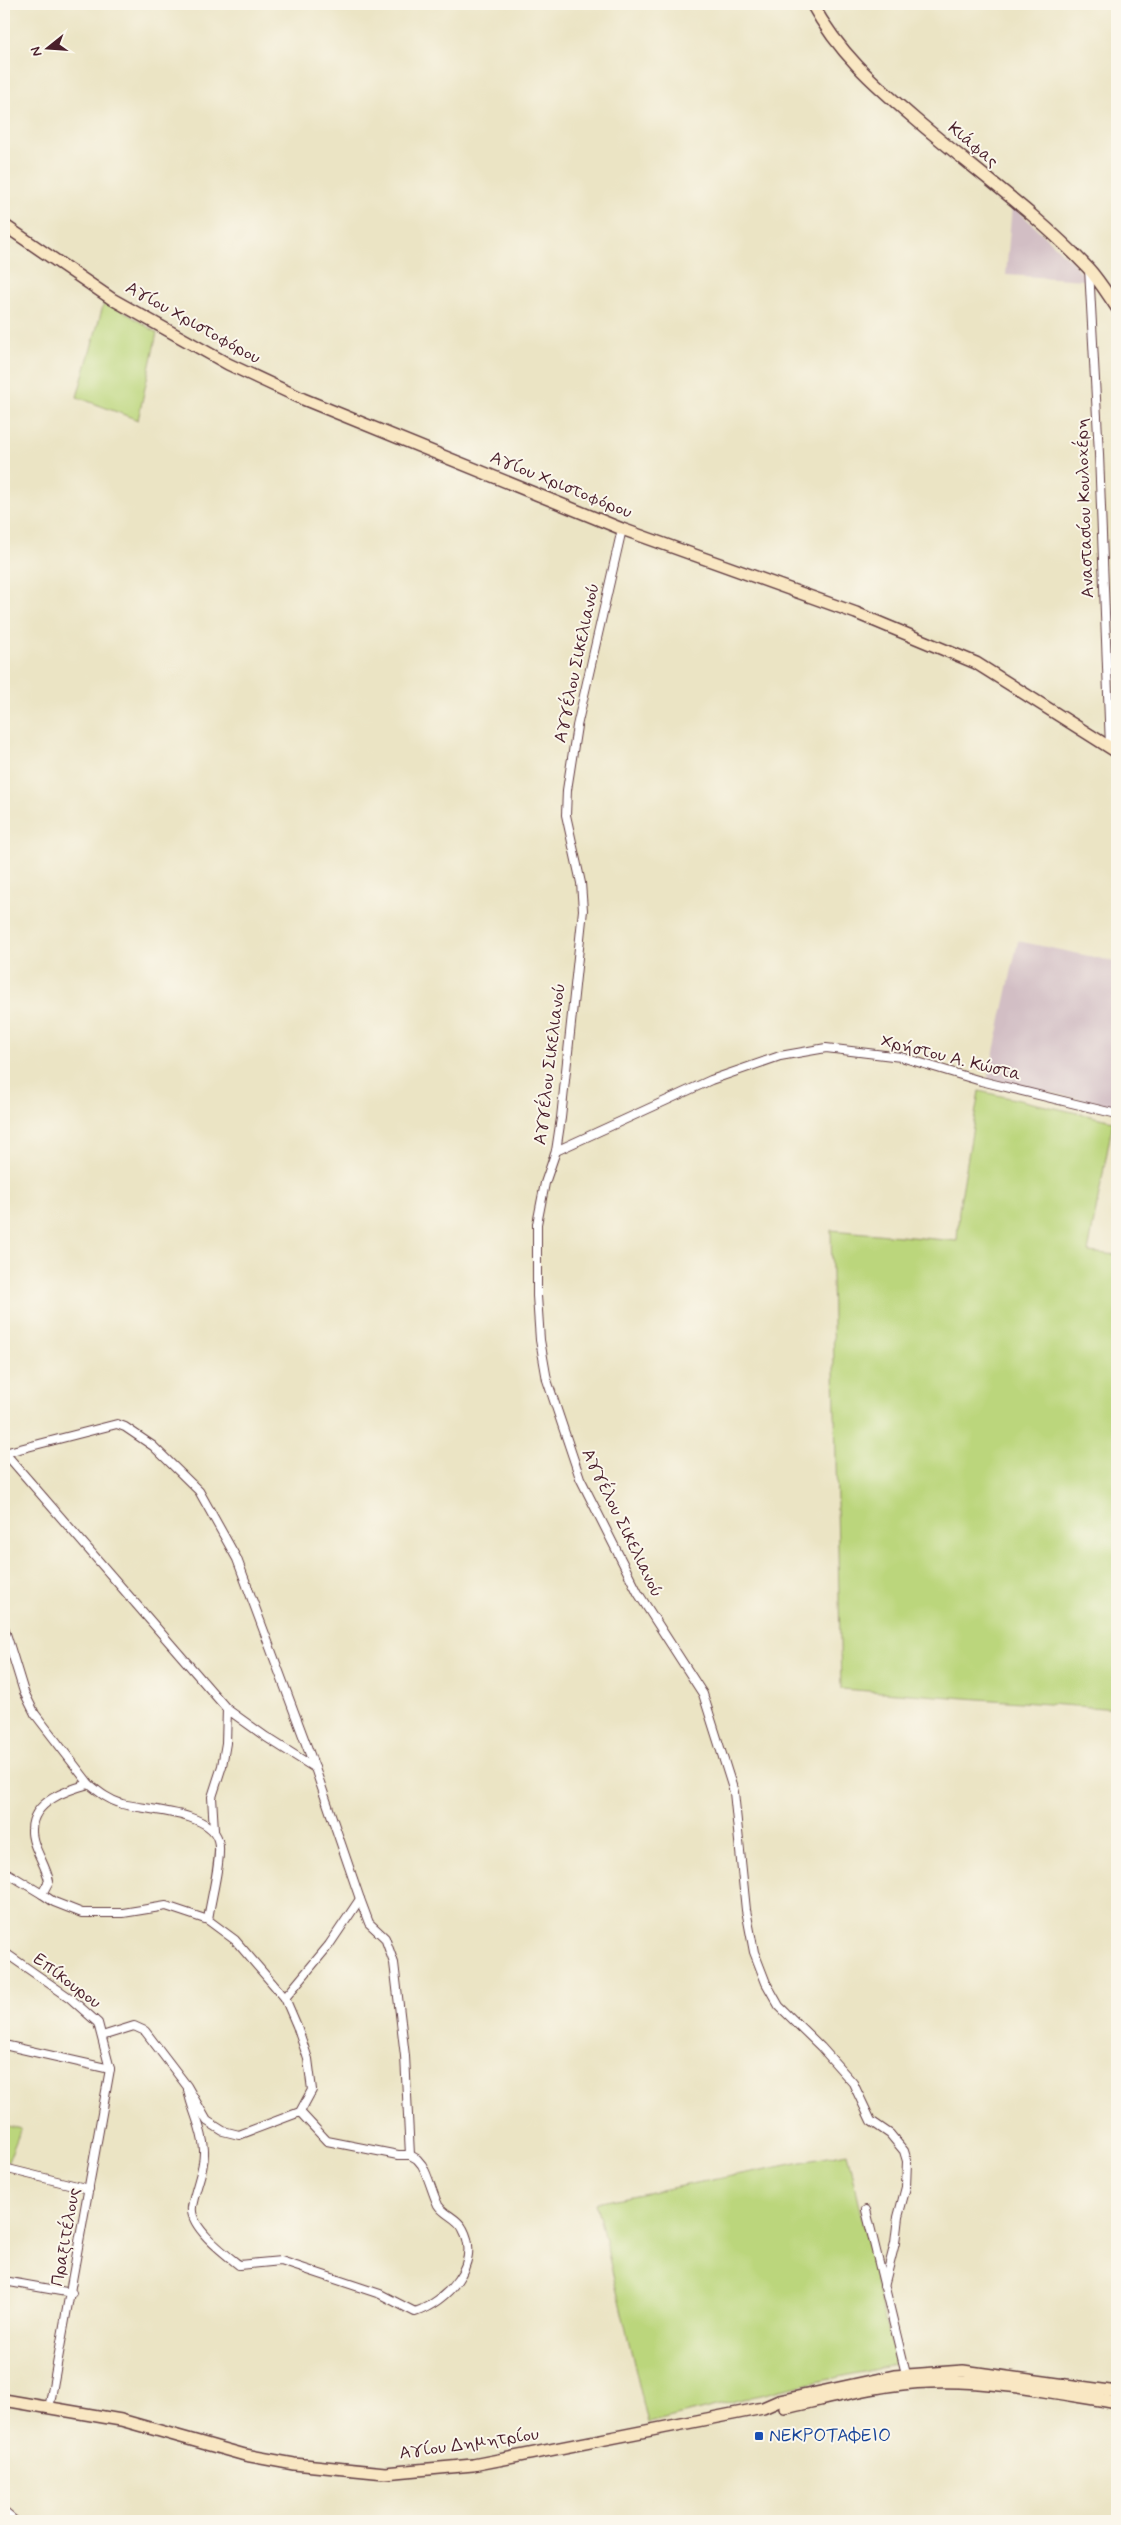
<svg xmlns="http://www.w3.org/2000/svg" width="1121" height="2525" font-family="Mynerve,sans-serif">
	<rect width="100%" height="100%" fill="#fbf7ec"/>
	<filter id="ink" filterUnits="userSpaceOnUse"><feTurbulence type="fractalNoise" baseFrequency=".02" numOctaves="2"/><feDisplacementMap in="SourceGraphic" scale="10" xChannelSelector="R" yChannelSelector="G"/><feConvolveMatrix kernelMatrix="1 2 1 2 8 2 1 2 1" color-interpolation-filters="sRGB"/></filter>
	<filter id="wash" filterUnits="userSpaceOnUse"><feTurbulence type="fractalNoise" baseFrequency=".0096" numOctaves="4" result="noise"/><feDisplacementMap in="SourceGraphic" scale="20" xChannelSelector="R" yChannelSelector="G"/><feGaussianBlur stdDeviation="1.12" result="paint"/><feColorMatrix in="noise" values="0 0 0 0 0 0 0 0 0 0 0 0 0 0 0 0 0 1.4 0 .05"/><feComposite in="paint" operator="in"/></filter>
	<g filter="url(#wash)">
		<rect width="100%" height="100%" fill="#ebe4c4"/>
		<g fill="#d2bec4">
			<path d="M1012 205 1070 260 1084 275V280L1006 275Z"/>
			<path d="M1018 941 1117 962V1107L988 1079Z"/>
		</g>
		<g fill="#bbd67b" stroke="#827a53">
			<path d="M105 299 157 333 138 420 77 397Z"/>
			<path d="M979 1091 1113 1121 1088 1252 1117 1255V1709L841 1689 831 1230 957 1241 959 1210Z"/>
			<path d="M4 2125 21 2129 7 2164 4 2163Z"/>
			<path d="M847 2153 895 2365 780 2390 648 2423 596 2203Z"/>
		</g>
	</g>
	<g filter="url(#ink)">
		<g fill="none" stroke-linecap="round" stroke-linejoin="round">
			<defs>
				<g id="street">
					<path d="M1089 269 1099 454 1110 747"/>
					<path d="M622 529 577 726 567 790 566 815 581 883 583 910 561 1118 556 1151 545 1183 537 1224V1296L540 1340 547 1380 580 1478 638 1593 703 1694 734 1792 746 1910 754 1952 766 1983 779 2006 821 2047 853 2083 871 2121 890 2134 904 2151 907 2161 906 2187 898 2217 895 2243 884 2286"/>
					<path d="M556 1151 711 1080 780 1056 826 1048 901 1057 981 1081 1117 1114"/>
					<path d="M4 1453 117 1424 125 1427 153 1446 199 1491 237 1559 315 1768 360 1899"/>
					<path d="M5 1453 227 1709 266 1737 315 1768"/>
					<path d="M4 1627 24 1692 35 1714 89 1784"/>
					<path d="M214 1830 212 1797 222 1766 226 1743 227 1709"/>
					<path d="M4 1871 42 1894 49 1881C46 1864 31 1846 32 1829 33 1801 67 1790 89 1784 100 1793 109 1800 122 1804 147 1810 211 1812 218 1840 223 1855 210 1902 208 1920"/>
					<path d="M42 1894 54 1902 82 1913H123L166 1906 208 1920 235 1940 285 1998 297 2026 308 2059 312 2090 300 2112 239 2135 223 2131 207 2121 187 2086 145 2031 134 2026 102 2036"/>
					<path d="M4 1952 70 1998 98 2023 110 2069 49 2409"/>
					<path d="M285 1998 329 1945 360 1899 369 1923 385 1938 394 1963 405 2056 410 2155H398L327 2141 300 2112"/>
					<path d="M4 2045 110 2069"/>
					<path d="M188 2090C192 2111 203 2129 204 2150 205 2169 195 2188 192 2207 189 2227 225 2254 239 2265L281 2261 380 2294 415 2312C446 2302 482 2264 463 2229 458 2218 444 2215 438 2205 432 2192 429 2178 422 2165L417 2159 410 2155"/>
					<path d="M4 2168 89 2189"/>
					<path d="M866 2210 906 2374"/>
					<path d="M4 2281 72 2293"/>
					<path d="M4 2512 15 2521"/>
				</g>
				<g id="secondary">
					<path d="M812 4C839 53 873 83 915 119 972 168 1036 213 1088 268 1099 280 1108 295 1117 308"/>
					<path d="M4 225 112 299 228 364 303 399 622 529 856 613 976 663 1117 752"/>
					<path d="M4 2400 121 2420 245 2455 294 2464 385 2473 473 2465 763 2408 779 2401 894 2376 963 2371 1117 2392"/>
					<path d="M785 2408C833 2397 882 2383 931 2382 994 2380 1056 2393 1117 2403"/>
				</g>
			</defs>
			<use href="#street" stroke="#623d42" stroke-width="10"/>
			<use href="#secondary" stroke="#623d42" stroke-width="14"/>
			<use href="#street" stroke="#fff" stroke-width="8"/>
			<use href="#secondary" stroke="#f9e7c3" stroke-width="11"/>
		</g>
	</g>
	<rect fill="#1a4fb4" stroke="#fbf7ec" stroke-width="2" x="754" y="2431" width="10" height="10" rx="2.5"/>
	<g text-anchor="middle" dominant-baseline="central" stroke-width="4" stroke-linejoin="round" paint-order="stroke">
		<g font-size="18" fill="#4a1f2b" stroke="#fbf7ec">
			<text transform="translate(973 145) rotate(40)">Κιάφας</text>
			<text transform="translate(193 323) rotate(29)">Αγίου Χριστοφόρου</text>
			<text transform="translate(561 485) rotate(22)">Αγίου Χριστοφόρου</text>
			<text transform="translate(1085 508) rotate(-92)">Αναστασίου Κουλοχέρη</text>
			<text transform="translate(577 663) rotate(-78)">Αγγέλου Σικελιανού</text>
			<text transform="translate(951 1058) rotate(14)">Χρήστου Α. Κώστα</text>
			<text transform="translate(550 1064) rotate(-83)">Αγγέλου Σικελιανού</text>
			<text transform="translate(622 1523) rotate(64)">Αγγέλου Σικελιανού</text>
			<text transform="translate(67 1981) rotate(37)">Επίκουρου</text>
			<text transform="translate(66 2237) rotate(-80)">Πραξιτέλους</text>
			<text transform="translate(469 2444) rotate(-8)">Αγίου Δημητρίου</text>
		</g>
		<g font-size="18" fill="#164399" stroke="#fbf7ec" text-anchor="start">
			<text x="769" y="2436">ΝΕΚΡΟΤΑΦΕΙΟ</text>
		</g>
	</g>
	<rect width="1121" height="2525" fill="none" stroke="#fbf7ec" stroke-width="20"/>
	<g transform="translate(48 48) rotate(253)" stroke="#fbf7ec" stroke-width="4" paint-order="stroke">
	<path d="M0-4L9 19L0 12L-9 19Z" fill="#4a1f2b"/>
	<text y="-8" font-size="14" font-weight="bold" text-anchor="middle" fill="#4a1f2b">N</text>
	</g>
</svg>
